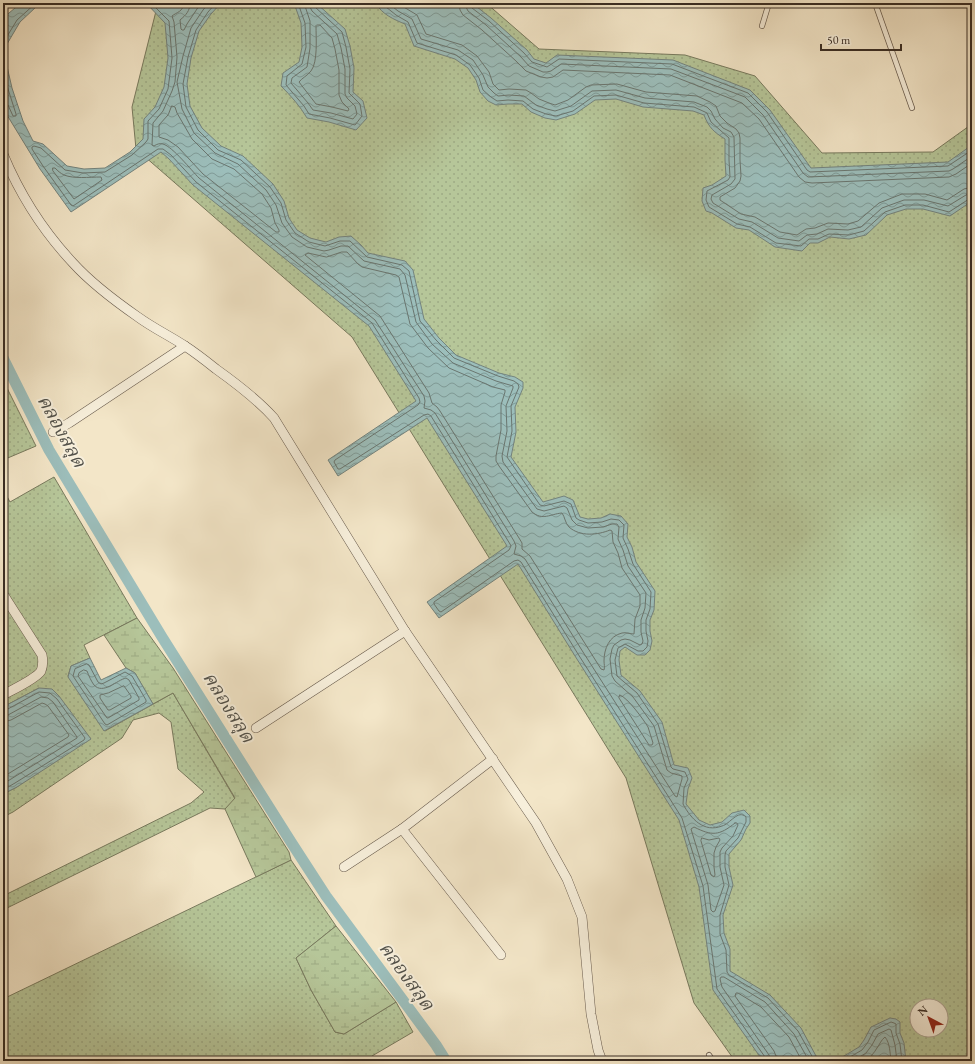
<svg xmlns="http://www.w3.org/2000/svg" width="975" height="1064" font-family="'EB Garamond','Noto Serif Thai',serif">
	<defs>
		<pattern id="grass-dots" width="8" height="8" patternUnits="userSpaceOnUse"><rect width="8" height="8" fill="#b6c699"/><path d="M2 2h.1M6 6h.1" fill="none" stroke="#9daa84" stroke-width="1.8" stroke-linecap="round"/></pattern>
		<pattern id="wetland-marsh" width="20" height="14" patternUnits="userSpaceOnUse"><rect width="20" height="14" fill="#b6c699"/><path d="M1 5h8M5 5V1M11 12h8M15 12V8" fill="none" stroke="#9daa84"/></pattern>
		<pattern id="water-waves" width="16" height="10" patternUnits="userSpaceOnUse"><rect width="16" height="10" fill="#9cbebb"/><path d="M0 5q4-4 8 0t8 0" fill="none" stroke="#809b98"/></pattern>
	</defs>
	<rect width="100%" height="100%" fill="#f3e6c8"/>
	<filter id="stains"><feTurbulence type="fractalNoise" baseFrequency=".005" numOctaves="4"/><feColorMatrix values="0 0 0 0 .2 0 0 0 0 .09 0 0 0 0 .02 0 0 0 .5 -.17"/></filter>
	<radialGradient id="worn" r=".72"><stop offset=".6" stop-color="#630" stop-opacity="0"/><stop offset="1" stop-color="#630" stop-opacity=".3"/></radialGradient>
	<g fill="url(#grass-dots)" stroke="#787a5e" fill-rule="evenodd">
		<path d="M158 3H486L539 49 685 55 755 76 822 153 933 152 972 124V1061H735L694 1003 626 778 352 337 136 149 132 107ZM917 1006H941V1030H917Z"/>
		<path d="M3 380 36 446 3 460Z"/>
		<path d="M54 477 137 618 84 645 90 658 71 666 68 676 105 731 173 693 235 799 225 809 210 808 3 910V896L191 803 204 792 178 769 171 722 159 713 133 720 122 738 13 812 3 817V794L17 787 39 688 3 707V489L10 502Z"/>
		<path d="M291 860 336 926 296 958 311 990 335 1032 344 1034 396 1002 413 1032 372 1056 375 1061H3V999Z"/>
	</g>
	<g fill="url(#wetland-marsh)" stroke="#787a5e">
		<path d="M137 618 173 668 289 852 291 860 256 877 225 809 235 798 173 693 153 704 135 673 126 668 104 635Z"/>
		<path d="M336 926 396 1002 344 1034 335 1032 311 990 296 958Z"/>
	</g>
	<g fill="url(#water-waves)" stroke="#74847f">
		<path d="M21 3H43L36 7 20 22 7 44 6 62 12 88 23 121 33 141 43 144 67 166 84 169 105 168 130 152 143 139 144 119 155 107 164 87 168 58 165 23 146 3H167L173 5 179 3H221L211 14 199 31 191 58 187 84 190 106 202 128 221 146 243 156 273 184 284 201 289 218 297 230 310 238 326 242 339 237 351 236 361 245 368 253 405 261 413 270 424 319 439 338 456 355 499 373 515 377 523 382V388L515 407 516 432 511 457 543 502 564 496 573 500 580 517 588 519 601 518 610 514 621 516 628 524 627 537 632 547 636 562 655 591 654 610 650 620V631L652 641 650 650 645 655H637L625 647 620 651 619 660 621 675 640 691 662 722 674 765 688 768 692 778 688 789 686 804 699 820 710 825 722 822 732 813 744 810 750 816V823L746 829 741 840 729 854V867L733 885 723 915 724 933 730 949V971L770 995 801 1028 816 1056 826 1061 839 1059 859 1047 864 1040 871 1027 890 1018 896 1019 900 1022V1033L904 1043 906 1061H763L713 990 699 887 679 820 575 656 518 564 439 618 427 602 507 546 427 418 338 476 328 460 416 401 369 326 193 185 169 159 161 152 71 212 40 169 7 115 3 103V18Z"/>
		<path d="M294 3H316L345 29 350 46 354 68 353 92 363 101 367 118 356 130 329 122 307 118C300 106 291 96 281 86L283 73 299 62 302 47 301 23Z"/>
		<path d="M376 3H472L491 18 527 50 534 59 546 63 557 55 673 60 750 90 770 110 811 168 948 162 972 145V201L950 216 923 209H906L887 215 866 235 849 239 830 237 818 243H810L802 251 775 247 749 230 736 228 712 213 706 211 702 201 703 188 712 185 726 176 725 160V139C714 132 709 128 704 115L693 111 643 107 616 99 595 100 575 114 556 120 545 118 531 112 522 104H508L496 105 488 101 480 92 476 80 468 68 455 59 414 46 405 24C395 20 381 14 376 3Z"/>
		<path d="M90 658 101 680 126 668 135 673 153 704 104 731 68 677 71 666Z"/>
		<path d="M39 688 52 689 59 696 91 739 17 787 3 794V707Z"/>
	</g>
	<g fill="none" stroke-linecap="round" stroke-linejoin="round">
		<g stroke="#6a7670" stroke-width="1">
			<path d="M151 3 169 21 172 58 168 89 159 109 148 121V139L146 142 132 155 105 172 83 173 65 170 41 148 34 146 32 147V149L43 166 71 205 73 206 158 149H163L171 155 196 182 372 323 419 398 420 402 418 405 335 460 334 462 338 469H340L424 415 428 414 431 416 510 544 511 546 509 550 434 602V604L439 611 441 612 514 561 518 560 521 562 578 654 682 818 703 886 717 989 765 1057V1061"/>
			<path d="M184 3C183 12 177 12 172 16L174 22 177 57 175 82 172 91 163 111 153 123 152 145 154 146C157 144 160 143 163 144 173 147 191 170 199 178L375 320 424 396 425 401 424 408 431 410 435 413 514 541 516 546 514 554 521 556 525 559 583 652 675 796 677 797 680 786 682 779V776L671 773 667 770 654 726 633 697 615 681 612 676 610 659 612 649 614 645 621 640 625 639 630 640 640 645 642 644 643 641 641 632V620L645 608 646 593 628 566 623 550 618 539 619 527 617 524H612L603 527 588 528 577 525 572 520 567 508 564 506 544 511 537 509 503 462 502 456 507 431 506 406 513 388V386L496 381 453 363 432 344 416 322 405 275 400 269 364 261 348 246H341L329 250 324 251 307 247 292 237 282 223 276 205 266 190 238 164 215 153 194 133 182 109 177 82 183 56 191 28 203 10 209 3"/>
			<path d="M190 3C190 11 186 15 180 20L181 29 182 30H184L187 24 201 3"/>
			<path d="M216 3 208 12 196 30 188 57 183 84 186 107 198 130 218 150 241 160 270 187 281 203 286 220 295 233 309 242 325 246 340 241H350L367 257 402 265 409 271 420 321 436 340 454 358 498 376 514 381 518 384 519 387 511 406 512 431 507 457 540 505 544 506 564 501 571 504 576 518 579 520 588 523 602 522 611 519 619 520 624 525 623 538 628 549 633 564 651 592 650 609 646 620V631L648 641 647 647 643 651H638L625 644 618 648 615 660 617 676 637 693 658 724 671 767 673 769 685 772 688 779 684 788 683 804C691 819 704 833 722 826 730 824 738 809 746 817V822L738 838 726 851 725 855V867L729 885 720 915V934L726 950 727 972 729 975 768 998 798 1031 813 1058 818 1061"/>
			<path d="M298 3 305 23 306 47 302 64 287 76 286 85 304 106 309 114 330 118 355 125 362 116 360 104 349 93 350 69 346 47 342 32 315 7 314 3"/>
			<path d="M304 3 310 21V48L307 67 292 78 291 83 308 103 313 110 331 113 353 119 357 114 355 106 347 98 345 94V69L341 48 337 34 312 11 310 7 309 3"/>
			<path d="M381 3 396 15 408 22 417 43 456 55 470 65 479 78 483 90 491 97 497 101 508 100 523 101 533 109 546 114 556 116 573 111 594 96 616 95 644 103 694 107 705 112 707 113 711 122 729 138V160L730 177 728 180 707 191 706 200 709 207 737 224 750 227 776 243 801 246 809 239H818L829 234 849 235 864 231 885 212 905 205H923L949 212 969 199 972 198"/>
			<path d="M388 3 398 11 412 19 421 39 458 50 473 60 483 75 488 87 494 93 498 96 509 95 524 96 536 105 547 109 555 111 571 106 592 91 616 90 645 98 694 102 707 107 711 111 715 119 723 128 731 132 734 137 735 179 731 184 712 195 711 199 713 203 739 219 752 222 778 238 799 241 807 235 817 234 828 229 848 230 861 227 882 208 904 200H924L948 206 966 195 972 193"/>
			<path d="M397 3 417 15 426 34 462 45 477 56 489 72 493 84 499 90 509 89 526 90 531 93 539 99 549 103 555 105 568 100 586 87 591 85 617 84 646 92 697 96 710 102 716 106 720 116 727 123 736 129 739 133 740 138V160L741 176 740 181 735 188 720 197V200L741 214 755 217 780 232 797 235 806 229 815 228 828 223 848 224 858 221 879 203 902 194H925L947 200 964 189 972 187"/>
			<path d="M459 3 460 10 463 15 482 30 516 61 526 71 541 77 547 78 553 77 563 70 670 75 742 103 759 119 799 177 805 182 812 183 949 177 956 174 972 163"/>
			<path d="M465 3 466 7 468 11 486 25 521 57 529 66 543 72H547L551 71 561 64 671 69 745 97 763 115 803 173 808 177 949 171 953 169 972 156"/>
			<path d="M470 3 472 8 489 21 524 53 532 62 547 67 559 59 672 64 748 93 767 112 807 170 810 172 948 166 972 150"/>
			<path d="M317 25H320L332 38 335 49 339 70V95L342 102 349 109 348 111 332 107 316 104 299 82C302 78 307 76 311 71 318 62 316 38 316 26Z"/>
			<path d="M3 43 17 20 36 3"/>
			<path d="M3 67 8 89 16 114V116H13L8 105 3 104"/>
			<path d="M172 106 175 107 177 113 192 139 212 159 234 169 262 194 271 208 275 223 279 230V232H276L203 174 178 147 168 140 159 137V125L168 115Z"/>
			<path d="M53 168H55C58 171 60 173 64 175 74 179 89 177 101 177L102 180 74 199 53 171Z"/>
			<path d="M342 252H347L358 264 362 267 396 275 399 277 410 324 428 348 449 368 493 387 505 390V392L501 405V430L496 456V461L499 466 532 512C543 521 550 514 562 513 565 517 565 523 569 527 580 537 598 535 610 530L612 531 613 542 618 553 622 568 640 595V606L635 619 634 634C630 634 626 632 622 633 609 636 604 649 604 661 604 664 605 667 604 670L601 669 530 556 522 549V543L519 538 440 411 437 407 432 403 429 393 380 316 305 255 308 253 326 257Z"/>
			<path d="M87 664 89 665 98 682 101 684 104 683 125 672 132 676 146 700V702L107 725 105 724 73 676 75 669Z"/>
			<path d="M84 670 87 671C89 676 91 681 94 685 103 695 117 680 126 678L129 680 139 698V700L108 718H107L78 676 79 673Z"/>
			<path d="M124 686 131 696V698L110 710H108L100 698V695L108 693Z"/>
			<path d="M620 695C628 698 643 719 648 727 650 732 651 738 653 743L652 745H649L619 698Z"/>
			<path d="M3 711 6 710 39 692 50 693 57 699 85 738 84 740 15 783 3 790"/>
			<path d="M3 716 8 715 41 697 48 698 53 702 77 737V738L3 784"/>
			<path d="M3 722 11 720 42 703 45 704 48 706 69 735 68 737 3 777"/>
			<path d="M735 823H737L738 825 733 836 722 848 720 852V867L724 885 715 911 713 912 711 910 708 885 691 829 694 827C712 836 719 836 735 823Z"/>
			<path d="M702 838 709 840 719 838 720 840 716 847 714 853V867L715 875 714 877 711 875 701 841Z"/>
			<path d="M771 1061 769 1055 722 987 720 979 721 977H724L765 1002 794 1034 809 1061"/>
			<path d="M777 1061 776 1056 774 1051 735 996 736 993H738L761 1007 789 1037 802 1061"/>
			<path d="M843 1061 862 1050 868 1042 874 1030 891 1022 894 1023 896 1024V1033L900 1044 902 1061"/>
			<path d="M853 1061 866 1053 872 1045 878 1034 889 1029 891 1030 895 1045 897 1061"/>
			<path d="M865 1061C870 1058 874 1053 877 1048 880 1044 881 1040 885 1037 890 1043 890 1053 891 1061"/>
		</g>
		<path stroke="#9cbebb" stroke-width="11" d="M3 358 49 450 162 637 291 842 326 896 436 1045 446 1061"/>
		<defs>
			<g id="service">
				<path d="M875 3 912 108"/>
				<path d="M762 26 769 3"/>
				<path d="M3 176 10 171"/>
				<path d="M709 1055 713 1061"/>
			</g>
			<g id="minor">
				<path d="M3 154C20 195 43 231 73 263 92 284 115 301 138 317 153 328 170 336 185 346 196 353 206 361 216 369 237 384 257 399 274 418L405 631 536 823 567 879 582 917 591 1014 598 1050 602 1061"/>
				<path d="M53 432 69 423 185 346"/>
				<path d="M3 594 42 655C43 660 43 666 41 671 36 679 12 690 3 695"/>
				<path d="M256 728 405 631"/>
				<path d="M493 759 402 829 501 955"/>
				<path d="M344 867 402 829"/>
			</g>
		</defs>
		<use href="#service" stroke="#685b4d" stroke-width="6"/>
		<use href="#minor" stroke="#685b4d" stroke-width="10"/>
		<use href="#service" stroke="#f7efdb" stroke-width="4.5"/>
		<use href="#minor" stroke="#f7efdb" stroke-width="9"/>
	</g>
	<g text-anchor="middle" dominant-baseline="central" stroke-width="4" stroke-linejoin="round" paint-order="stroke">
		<g font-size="19" font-style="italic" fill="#52514a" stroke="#f7efdb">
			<text transform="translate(62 431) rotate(61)">คลองสลุด</text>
			<text transform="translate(229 707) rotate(58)">คลองสลุด</text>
			<text transform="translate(407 976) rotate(54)">คลองสลุด</text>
		</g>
	</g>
	<rect width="975" height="1064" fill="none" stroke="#f3e6c8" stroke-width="16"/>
	<rect x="4" y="4" width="967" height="1056" fill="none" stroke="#392d24" stroke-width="2"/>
	<rect x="8" y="8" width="959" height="1048" fill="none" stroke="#392d24"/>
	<g transform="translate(929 1018) rotate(319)"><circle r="19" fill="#f7efdb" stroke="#aba192"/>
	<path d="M0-3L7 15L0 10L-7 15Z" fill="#8f2418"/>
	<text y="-6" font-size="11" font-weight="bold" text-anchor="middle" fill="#392d24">N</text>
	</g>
	<path d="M821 44v6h80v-6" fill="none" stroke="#392d24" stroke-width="2"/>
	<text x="827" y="44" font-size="12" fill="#392d24" stroke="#f7efdb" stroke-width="3" paint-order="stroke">50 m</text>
	<rect width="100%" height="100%" filter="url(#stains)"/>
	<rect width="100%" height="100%" fill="url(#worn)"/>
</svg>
